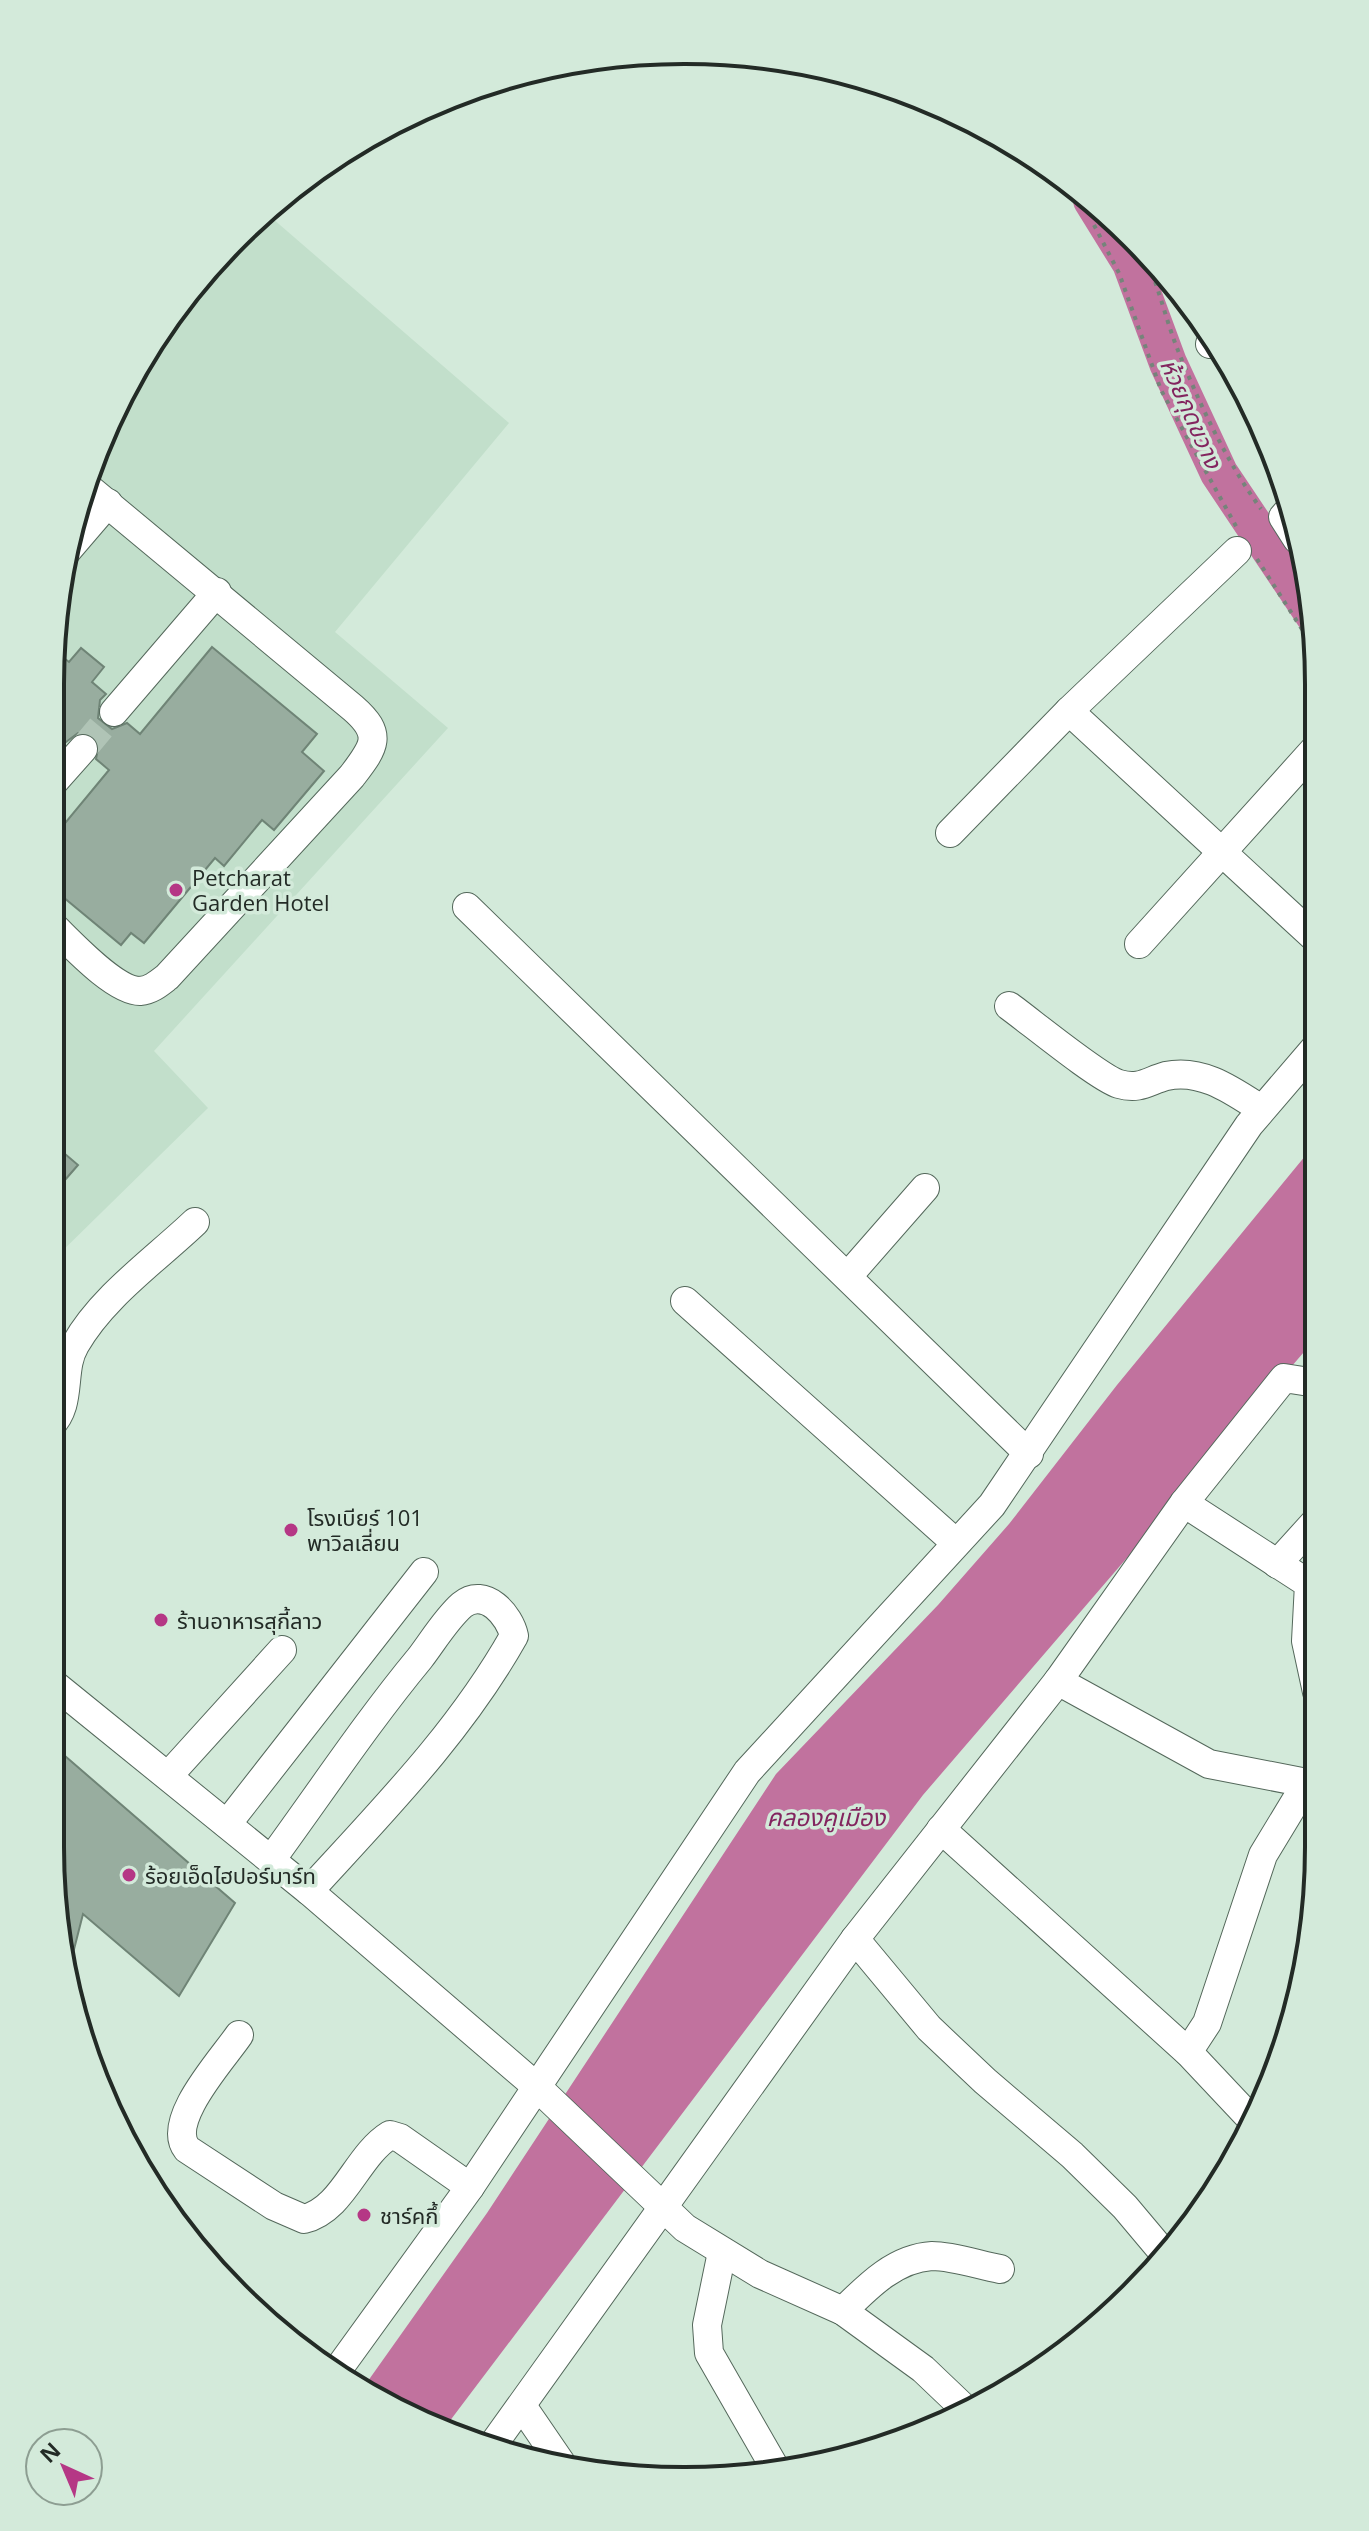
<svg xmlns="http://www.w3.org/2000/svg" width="1369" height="2531" font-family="'Open Sans','Noto Sans Thai',sans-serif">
	<rect width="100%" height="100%" fill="#d3eada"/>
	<path fill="#c2dfcb" d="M265 212 509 423 335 632 448 728 154 1051 208 1108 51 1262V643L72 520 135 368 207 266Z"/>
	<path fill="#c1729e" d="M1315 1144 1316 1338 923 1795 446 2426 363 2388 487 2213 776 1774 938 1605 1009 1524 1117 1385Z"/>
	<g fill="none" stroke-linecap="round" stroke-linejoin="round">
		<path stroke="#c1729e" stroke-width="38" d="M1092 200 1131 263 1168 363 1219 473 1314 615"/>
	</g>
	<g fill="#98ad9f" stroke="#6f8476" stroke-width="2">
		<path d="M212 647 317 734 302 752 324 771 274 830 262 820 224 866 215 858 144 943 131 933 121 945 51 887V840L109 770 96 759 99 744 94 736 78 733 62 745 51 736V648L69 662 81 648 104 667 92 682 106 694 100 700 98 718 112 729 127 723 140 734Z"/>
		<path d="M51 1142 78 1165 51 1196Z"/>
		<path d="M50 1743 235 1903 179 1996 83 1914 70 1965 50 1846Z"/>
	</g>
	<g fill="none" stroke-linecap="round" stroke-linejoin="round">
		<path stroke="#b0c4b6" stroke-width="28" stroke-dasharray="28 14" stroke-linecap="butt" d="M83 749 114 712"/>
		<defs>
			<g id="minor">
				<path d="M1210 344 1216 340"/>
				<path d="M1289 510 1283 517 1297 539"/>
				<path d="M66 552 108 503"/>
				<path d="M1069 711 1315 938"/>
				<path d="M114 712 217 592"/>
				<path d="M51 785 83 749"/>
				<path d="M950 833 1069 711 1237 551"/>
				<path d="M467 907 1029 1454"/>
				<path d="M51 924C70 942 114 991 140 991 151 990 158 984 167 977L352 776C374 747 384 735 353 708L86 486"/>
				<path d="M1139 944 1314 750"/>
				<path d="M1009 1006C1031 1022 1099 1078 1119 1084 1140 1090 1148 1081 1166 1076 1202 1068 1233 1091 1261 1109"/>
				<path d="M848 1276 925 1188"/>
				<path d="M685 1301 956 1543"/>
				<path d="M50 1426C73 1404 60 1370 75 1345 102 1297 155 1260 195 1222"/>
				<path d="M1184 1503 1309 1584 1306 1641 1317 1692"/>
				<path d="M1277 1564 1317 1520"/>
				<path d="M50 1681 309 1891 537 2087 685 2228 760 2274 843 2311 923 2369 965 2409"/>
				<path d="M1058 1681 1209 1764 1317 1785"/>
				<path d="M169 1775 282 1650"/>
				<path d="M227 1824 424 1572"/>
				<path d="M941 1829 1188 2052 1252 2120"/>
				<path d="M271 1860C320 1793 367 1722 420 1658 433 1641 446 1619 462 1605 485 1586 510 1616 514 1636 460 1732 383 1810 309 1891"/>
				<path d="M855 1939 929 2028 985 2081 1072 2155 1125 2207 1162 2251"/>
				<path d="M239 2035C222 2060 165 2121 187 2149L274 2206 304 2219C344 2209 356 2156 390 2135L400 2138 470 2187"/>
				<path d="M1188 2052 1207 2023 1263 1855 1306 1784"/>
				<path d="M722 2252 707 2325 709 2353 775 2468"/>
				<path d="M843 2311C867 2287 895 2258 932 2256 953 2256 979 2265 1000 2269"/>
				<path d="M334 2375 470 2187 747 1772 992 1505 1249 1125 1315 1048"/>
				<path d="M522 2406 561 2463"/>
				<path d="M492 2446 855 1939 1058 1681 1184 1503 1284 1378 1316 1383"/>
			</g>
		</defs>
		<use href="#minor" stroke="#54685b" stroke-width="30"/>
		<g stroke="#75847a" stroke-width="4" stroke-dasharray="4 6" stroke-linecap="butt">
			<path d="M1094 225 1119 273 1161 390 1237 528"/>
			<path d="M1144 254C1158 284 1165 317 1177 348 1199 403 1226 461 1261 509"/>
			<path d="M1257 559 1314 648"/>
			<path d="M1296 563 1308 581"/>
		</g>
		<use href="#minor" stroke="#fff" stroke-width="28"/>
	</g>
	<g fill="#b53785" stroke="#d3eada" stroke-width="3">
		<circle cx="176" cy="890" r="8"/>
		<circle cx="291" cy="1530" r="8"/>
		<circle cx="161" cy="1620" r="8"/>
		<circle cx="129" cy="1875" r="8"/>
		<circle cx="364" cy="2215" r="8"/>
	</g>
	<g text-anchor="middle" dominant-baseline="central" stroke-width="7" stroke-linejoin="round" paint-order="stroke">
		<g font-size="22" fill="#232b26" stroke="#d3eada" text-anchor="start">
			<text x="192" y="877">Petcharat<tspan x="192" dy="25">Garden Hotel</tspan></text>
			<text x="307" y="1517">โรงเบียร์ 101<tspan x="307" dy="25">พาวิลเลี่ยน</tspan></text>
			<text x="177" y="1620">ร้านอาหารสุกี้ลาว</text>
			<text x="145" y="1875">ร้อยเอ็ดไฮปอร์มาร์ท</text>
			<text x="380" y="2215">ชาร์คกึ้</text>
		</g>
		<g font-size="24" font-style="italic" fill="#83255f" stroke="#d3eada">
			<text transform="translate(1192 413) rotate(66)">ห้วยกุดขวาง</text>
			<text x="826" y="1816">คลองคูเมือง</text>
		</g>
	</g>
	<path d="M0 0H1369V2531H0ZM684 64H685A620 620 0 0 1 1305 684V1847A620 620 0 0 1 685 2467H684A620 620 0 0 1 64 1847V684A620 620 0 0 1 684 64Z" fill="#d3eada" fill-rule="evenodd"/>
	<path fill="none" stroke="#232b26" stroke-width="4" d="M684 64H685A620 620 0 0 1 1305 684V1847A620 620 0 0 1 685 2467H684A620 620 0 0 1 64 1847V684A620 620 0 0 1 684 64Z"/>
	<g transform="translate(64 2467) rotate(316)"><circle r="38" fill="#d3eada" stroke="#8d9e92" stroke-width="2"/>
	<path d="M0-6L14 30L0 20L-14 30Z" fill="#b53785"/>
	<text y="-12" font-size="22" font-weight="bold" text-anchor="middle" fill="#232b26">N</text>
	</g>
</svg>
